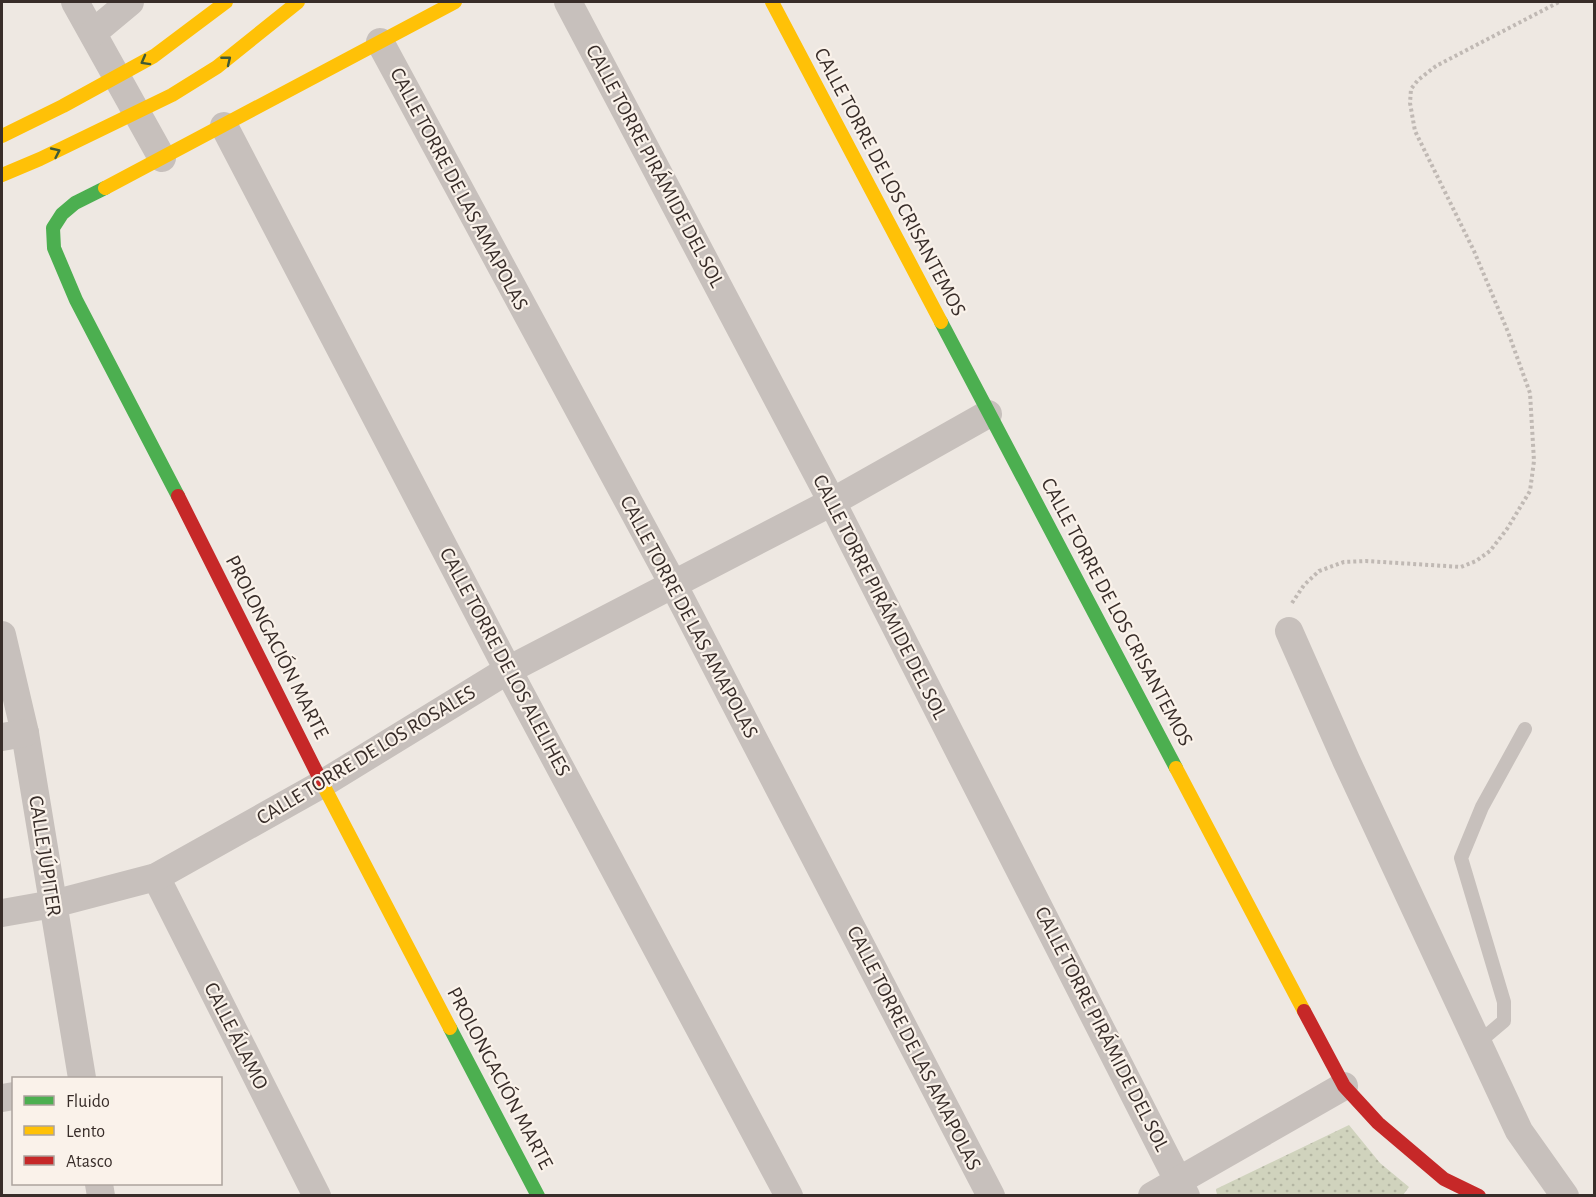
<svg xmlns="http://www.w3.org/2000/svg" width="1596" height="1197" font-family="'Alegreya Sans',sans-serif">
	<defs>
		<pattern id="park-dots" width="8" height="8" patternUnits="userSpaceOnUse" patternTransform="scale(1.5)"><rect width="8" height="8" fill="#d0d3bd"/><path d="M2 2h.1M6 6h.1" fill="none" stroke="#b3b5a2" stroke-width="1.8" stroke-linecap="round"/></pattern>
	</defs>
	<rect width="100%" height="100%" fill="#eee8e2"/>
	<path fill="url(#park-dots)" d="M1349 1125 1380 1163 1409 1187 1403 1195H1217L1216 1189Z"/>
	<g fill="none" stroke-linecap="round" stroke-linejoin="round">
		<path stroke="#c0b9b4" stroke-width="4" stroke-dasharray="3 3" stroke-linecap="butt" d="M1292 603 1304 585 1319 571 1344 562 1366 561 1461 567 1476 561 1490 551 1507 529 1530 491 1534 461 1530 393 1508 332 1474 251 1415 131 1410 103 1411 89 1418 80 1436 66 1559 2"/>
		<path stroke="#c7c0bc" stroke-width="14" d="M1478 1043 1504 1021V1002L1461 858 1482 807 1525 729"/>
		<g stroke="#c7c0bc" stroke-width="28">
			<path d="M75 2 162 158"/>
			<path d="M568 2 832 502 1186 1196"/>
			<path d="M94 32 130 2"/>
			<path d="M380 42 673 584 991 1196"/>
			<path d="M224 126 508 670 789 1196"/>
			<path d="M1289 631 1346 760 1519 1131 1565 1196"/>
			<path d="M2 635 25 733 82 1078"/>
			<path d="M2 737 25 733"/>
			<path d="M156 877 317 1196"/>
			<path d="M2 913 53 904 156 877 322 784 508 670 832 502 988 414"/>
			<path d="M2 1098 14 1096"/>
			<path d="M99 1184 101 1196"/>
			<path d="M1152 1196 1344 1086"/>
		</g>
		<g stroke="#4caf50" stroke-width="14">
			<path d="M105 188 75 203 62 214 53 228 54 248 76 300 178 496"/>
			<path d="M941 322 1176 768"/>
			<path d="M450 1028 538 1196"/>
		</g>
		<g stroke="#ffc107" stroke-width="14">
			<path d="M772 2 941 322"/>
			<path d="M2 136 63 106 154 56 226 2"/>
			<path d="M2 175 40 159 172 95 217 67 298 2"/>
			<path d="M105 188 455 2"/>
			<path d="M1176 768 1304 1011"/>
			<path d="M320 779 450 1028"/>
		</g>
		<g stroke="#c62828" stroke-width="14">
			<path d="M178 496 320 779"/>
			<path d="M1304 1011 1344 1086 1378 1123 1444 1179 1479 1196"/>
		</g>
	</g>
	<defs><path id="oneway-chevron" d="M-2-3.5L2.5 0L-2 3.5" fill="none" stroke-width="1.6" stroke-linecap="round" stroke-linejoin="round" transform="scale(1.5)"/></defs>
	<g stroke="#3f5a37">
		<use href="#oneway-chevron" transform="translate(227 60) rotate(-39)"/>
		<use href="#oneway-chevron" transform="translate(145 61) rotate(151)"/>
		<use href="#oneway-chevron" transform="translate(56 152) rotate(-25)"/>
	</g>
	<g text-anchor="middle" dominant-baseline="central" stroke-width="4.5" stroke-linejoin="round" paint-order="stroke">
		<g font-size="21" fill="#382d29" stroke="#faf2ea">
			<text transform="translate(655 166) rotate(62)">CALLE TORRE PIRÁMIDE DEL SOL</text>
			<text transform="translate(890 182) rotate(62)">CALLE TORRE DE LOS CRISANTEMOS</text>
			<text transform="translate(459 189) rotate(62)">CALLE TORRE DE LAS AMAPOLAS</text>
			<text transform="translate(880 597) rotate(63)">CALLE TORRE PIRÁMIDE DEL SOL</text>
			<text transform="translate(1117 612) rotate(62)">CALLE TORRE DE LOS CRISANTEMOS</text>
			<text transform="translate(689 617) rotate(62)">CALLE TORRE DE LAS AMAPOLAS</text>
			<text transform="translate(277 647) rotate(63)">PROLONGACIÓN MARTE</text>
			<text transform="translate(505 662) rotate(62)">CALLE TORRE DE LOS ALELIHES</text>
			<text transform="translate(366 755) rotate(-31)">CALLE TORRE DE LOS ROSALES</text>
			<text transform="translate(45 856) rotate(81)">CALLE JÚPITER</text>
			<text transform="translate(1102 1029) rotate(63)">CALLE TORRE PIRÁMIDE DEL SOL</text>
			<text transform="translate(236 1036) rotate(63)">CALLE ÁLAMO</text>
			<text transform="translate(914 1048) rotate(63)">CALLE TORRE DE LAS AMAPOLAS</text>
			<text transform="translate(500 1078) rotate(62)">PROLONGACIÓN MARTE</text>
		</g>
	</g>
	<rect width="1596" height="1197" fill="none" stroke="#382d29" stroke-width="6"/>
	<rect x="12" y="1077" width="210" height="108" fill="#faf2ea" stroke="#aca39d" stroke-width="1.5"/>
	<rect x="24" y="1096" width="30" height="9" fill="#4caf50" stroke="#aca39d" stroke-width="1.5"/>
	<text x="66" y="1107" font-size="18" fill="#382d29">Fluido</text>
	<rect x="24" y="1126" width="30" height="9" fill="#ffc107" stroke="#aca39d" stroke-width="1.5"/>
	<text x="66" y="1137" font-size="18" fill="#382d29">Lento</text>
	<rect x="24" y="1156" width="30" height="9" fill="#c62828" stroke="#aca39d" stroke-width="1.5"/>
	<text x="66" y="1167" font-size="18" fill="#382d29">Atasco</text>
</svg>
